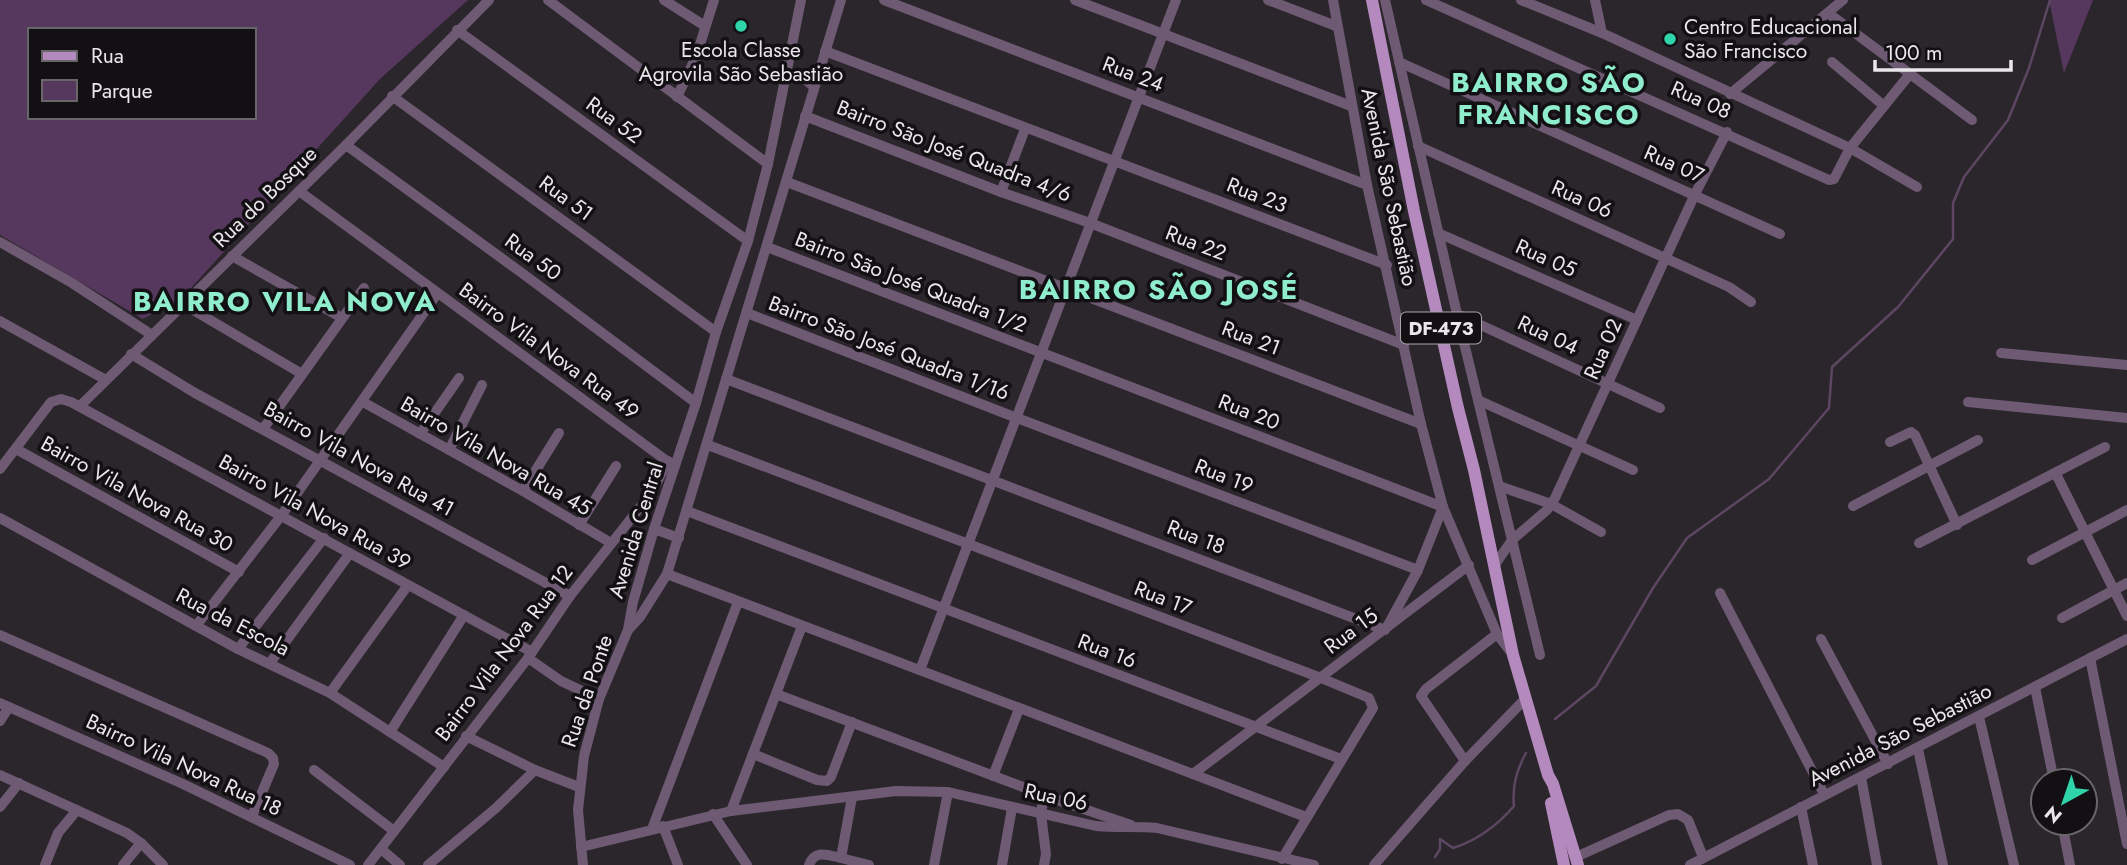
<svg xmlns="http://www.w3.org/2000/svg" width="2127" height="865" font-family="Jost,sans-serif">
	<rect width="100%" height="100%" fill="#2b262c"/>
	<g fill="#56375d" fill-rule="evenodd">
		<path d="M0 0H468L380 79 182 298 143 319 0 235ZM30 30H254V117H30Z"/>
		<path d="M2049 0H2093L2064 73Z"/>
	</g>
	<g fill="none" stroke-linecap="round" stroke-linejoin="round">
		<g stroke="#5d4662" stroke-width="2.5">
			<path d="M1555 719 1596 686 1653 588 1687 538 1769 479 1829 408 1832 367 1898 307 1953 239V203L1964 177 2008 120 2029 68 2050 0"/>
			<path d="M1435 857 1440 849V839L1453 848C1476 841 1498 825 1514 806 1512 788 1517 769 1526 753"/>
		</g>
		<g stroke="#6e5a73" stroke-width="10">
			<path d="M548 0 768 164"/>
			<path d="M664 0 705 26"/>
			<path d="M884 0 1367 185"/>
			<path d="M1075 0 1351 106"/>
			<path d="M1268 0 1336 26"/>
			<path d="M1333 0 1367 185 1421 424 1443 507 1497 634 1510 651"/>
			<path d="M1385 0 1457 314 1540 655"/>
			<path d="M1426 0 1829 180 1834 179 1850 148 1910 74"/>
			<path d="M1521 0 1602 33 1850 148 1917 187"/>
			<path d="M1595 0 1602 33"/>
			<path d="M1828 13 1972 120"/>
			<path d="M457 30 748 241"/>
			<path d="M825 51 1387 265"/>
			<path d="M1399 62 1780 234"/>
			<path d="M1832 62 1883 105"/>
			<path d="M784 79 803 77 814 87"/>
			<path d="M1730 94 1843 0"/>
			<path d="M392 96 716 332"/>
			<path d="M677 97 696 57 714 0"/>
			<path d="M805 116 1001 192 1090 223 1404 345"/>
			<path d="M346 145 522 273 696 403"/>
			<path d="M1418 146 1729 287 1751 302"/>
			<path d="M787 182 1421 424"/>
			<path d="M299 191 671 464"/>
			<path d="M1001 192 1025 129"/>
			<path d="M1438 233 1637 320"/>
			<path d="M0 242 72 283 152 335"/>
			<path d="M767 247 1443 507"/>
			<path d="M232 256 342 318"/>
			<path d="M183 304 302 374"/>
			<path d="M747 313 1017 418 1418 570"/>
			<path d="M1457 314 1660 408"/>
			<path d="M0 321 106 380"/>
			<path d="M2001 353 2127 365"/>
			<path d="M131 354 195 393 570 596"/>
			<path d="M726 379 1385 630"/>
			<path d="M1478 400 1633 470"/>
			<path d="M363 402 523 491 611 543"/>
			<path d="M1968 402 2127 418"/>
			<path d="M80 406 346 145 489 0"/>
			<path d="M263 429 364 288"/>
			<path d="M420 434 459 378"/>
			<path d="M1890 442 1911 432 1915 435 1957 525"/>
			<path d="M708 445 1321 678 1369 698 1373 708 1282 859"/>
			<path d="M16 449 239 572"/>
			<path d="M449 450 482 385"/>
			<path d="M0 469 51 402 61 399 71 402 532 652"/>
			<path d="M2056 474 2127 616"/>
			<path d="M1499 486 1551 504 1601 532"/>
			<path d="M523 491 559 433"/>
			<path d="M1853 506 1978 440"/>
			<path d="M687 511 1341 759"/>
			<path d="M0 518 238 649 330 693 444 767"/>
			<path d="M579 525 616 466"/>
			<path d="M654 529 679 538"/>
			<path d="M1919 543 2105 447"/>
			<path d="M2032 560 2127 510"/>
			<path d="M1494 566 1512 540 1547 510 1555 498 1695 194 1727 132"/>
			<path d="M667 574 1306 817"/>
			<path d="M1720 593 1824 794"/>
			<path d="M2062 618 2127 583"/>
			<path d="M196 626 281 516 437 294"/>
			<path d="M1387 627 1418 570 1443 507"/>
			<path d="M628 630 640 617 667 574 841 0"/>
			<path d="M0 635 268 753 273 758 274 764 252 816"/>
			<path d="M1821 639 1888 764"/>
			<path d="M238 649 324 538"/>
			<path d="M528 658 561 681 599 699"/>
			<path d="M2090 658 2127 844"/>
			<path d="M270 663 350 553"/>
			<path d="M920 670 1176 0"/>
			<path d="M2035 687 2054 781"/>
			<path d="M330 693 408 585"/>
			<path d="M776 694 1063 802 1131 825"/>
			<path d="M0 703 183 784 350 865"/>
			<path d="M1979 717 2014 865"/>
			<path d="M0 721 9 707"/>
			<path d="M390 732 464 615"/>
			<path d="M466 736 535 770 579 787"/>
			<path d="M1918 749 1943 865"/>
			<path d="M753 754 817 780 827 781 831 777 852 722"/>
			<path d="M1465 761 1421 696 1426 689 1497 634"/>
			<path d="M314 770 394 831"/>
			<path d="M1193 774 1469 565"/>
			<path d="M0 775 127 833 141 843 163 865"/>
			<path d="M993 776 1019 709"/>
			<path d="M1861 777 1877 865"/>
			<path d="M1044 794 1041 814 1046 854 1044 865"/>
			<path d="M0 807 19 783"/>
			<path d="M1801 807 1813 865"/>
			<path d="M731 811 802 626"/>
			<path d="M713 814 747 865"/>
			<path d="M2062 823 2070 865"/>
			<path d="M663 826 678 865"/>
			<path d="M652 829 738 602"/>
			<path d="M581 847 731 811 896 791 948 792 1096 826C1117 828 1137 826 1157 828L1314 865"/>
			<path d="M381 849 400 865"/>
			<path d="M1576 857 1669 815 1678 814 1688 820 1703 857"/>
			<path d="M841 858 869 865"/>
			<path d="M45 865 58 833 77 810"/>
			<path d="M123 865 141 843"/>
			<path d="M368 865 528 658 570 596 652 492 668 461"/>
			<path d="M428 865 496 808 535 770"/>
			<path d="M583 865 578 810 584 756 599 699 628 630 633 602 654 529 696 403 716 332 748 241 768 164 801 0"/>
			<path d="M809 865C815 849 828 855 841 858L852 797"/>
			<path d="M934 865 948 792"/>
			<path d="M1002 865 1012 808"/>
			<path d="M1374 865 1465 761 1526 698"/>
			<path d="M1690 865 2127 639"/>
		</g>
		<g stroke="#b48abe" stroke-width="12">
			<path d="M1372 0 1414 211 1458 408 1474 470 1513 655 1548 775 1553 784 1578 865"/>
			<path d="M1551 803 1564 865"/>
		</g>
	</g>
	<g fill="#30d4aa" stroke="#121013" stroke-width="2.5">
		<circle cx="741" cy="26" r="7"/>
		<circle cx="1670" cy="39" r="7"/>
	</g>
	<g text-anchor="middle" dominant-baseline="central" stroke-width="7" stroke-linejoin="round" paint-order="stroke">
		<rect fill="#121013" stroke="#a9a6aa" stroke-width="2" x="1401" y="312.5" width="80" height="31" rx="5"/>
		<g font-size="19" font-weight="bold" fill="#eae7eb">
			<text x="1441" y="328">DF-473</text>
		</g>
		<g font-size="21" fill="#eae7eb" stroke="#121013" text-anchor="start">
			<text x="1684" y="27">Centro Educacional<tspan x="1684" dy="24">São Francisco</tspan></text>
			<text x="741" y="50" text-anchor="middle">Escola Classe<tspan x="741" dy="24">Agrovila São Sebastião</tspan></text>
		</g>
		<g font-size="21" fill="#eae7eb" stroke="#121013">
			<text transform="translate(1133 74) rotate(21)">Rua 24</text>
			<text transform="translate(1701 100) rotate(24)">Rua 08</text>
			<text transform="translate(614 120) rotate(36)">Rua 52</text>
			<text transform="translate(954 151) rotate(21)">Bairro São José Quadra 4/6</text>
			<text transform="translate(1674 164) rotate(24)">Rua 07</text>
			<text transform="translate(1389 187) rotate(78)">Avenida São Sebastião</text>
			<text transform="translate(1257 195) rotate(21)">Rua 23</text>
			<text transform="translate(265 197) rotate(-44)">Rua do Bosque</text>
			<text transform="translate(566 198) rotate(36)">Rua 51</text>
			<text transform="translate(1582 199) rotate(24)">Rua 06</text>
			<text transform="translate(1196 243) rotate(21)">Rua 22</text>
			<text transform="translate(533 257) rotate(36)">Rua 50</text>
			<text transform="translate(1546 258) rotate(24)">Rua 05</text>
			<text transform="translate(911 282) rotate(21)">Bairro São José Quadra 1/2</text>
			<text transform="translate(1548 335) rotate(25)">Rua 04</text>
			<text transform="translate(1251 338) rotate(21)">Rua 21</text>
			<text transform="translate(889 348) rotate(21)">Bairro São José Quadra 1/16</text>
			<text transform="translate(1603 349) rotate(-66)">Rua 02</text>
			<text transform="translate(549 351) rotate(36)">Bairro Vila Nova Rua 49</text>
			<text transform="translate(1249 412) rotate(21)">Rua 20</text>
			<text transform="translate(496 456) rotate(30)">Bairro Vila Nova Rua 45</text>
			<text transform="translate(359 459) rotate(29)">Bairro Vila Nova Rua 41</text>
			<text transform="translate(1224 476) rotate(21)">Rua 19</text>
			<text transform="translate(137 494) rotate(29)">Bairro Vila Nova Rua 30</text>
			<text transform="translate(315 512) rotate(29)">Bairro Vila Nova Rua 39</text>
			<text transform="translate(636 530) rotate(-73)">Avenida Central</text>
			<text transform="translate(1196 537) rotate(21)">Rua 18</text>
			<text transform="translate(1163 598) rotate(21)">Rua 17</text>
			<text transform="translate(233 622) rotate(27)">Rua da Escola</text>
			<text transform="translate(1351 631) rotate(-37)">Rua 15</text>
			<text transform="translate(1107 651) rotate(21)">Rua 16</text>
			<text transform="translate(504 653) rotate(-53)">Bairro Vila Nova Rua 12</text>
			<text transform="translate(587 691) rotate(-71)">Rua da Ponte</text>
			<text transform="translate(1900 735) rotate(-27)">Avenida São Sebastião</text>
			<text transform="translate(184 765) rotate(25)">Bairro Vila Nova Rua 18</text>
			<text transform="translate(1056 797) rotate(12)">Rua 06</text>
		</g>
		<g font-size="28" font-weight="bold" letter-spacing="2" fill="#8feccc" stroke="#121013">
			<text x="1549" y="82">BAIRRO SÃO<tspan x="1549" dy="32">FRANCISCO</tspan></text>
			<text x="1159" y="289">BAIRRO SÃO JOSÉ</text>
			<text x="285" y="301">BAIRRO VILA NOVA</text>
		</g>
	</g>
	<rect x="28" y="28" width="228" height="91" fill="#121013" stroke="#686669" stroke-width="2"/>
	<rect x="42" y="51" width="35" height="10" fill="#b48abe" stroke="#686669" stroke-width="2"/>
	<text x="91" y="63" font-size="21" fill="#eae7eb">Rua</text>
	<rect x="42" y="80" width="35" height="21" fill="#56375d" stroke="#686669" stroke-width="2"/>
	<text x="91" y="98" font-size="21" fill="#eae7eb">Parque</text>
	<g transform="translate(2064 802) rotate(220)"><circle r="33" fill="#121013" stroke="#686669" stroke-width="2"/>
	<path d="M0-5L12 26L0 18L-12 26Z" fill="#30d4aa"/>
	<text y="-10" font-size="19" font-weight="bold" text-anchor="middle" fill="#eae7eb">N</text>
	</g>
	<path d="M1875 60v10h136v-10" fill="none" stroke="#eae7eb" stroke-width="3.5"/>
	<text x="1885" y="60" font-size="21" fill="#eae7eb" stroke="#121013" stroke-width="5" paint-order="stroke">100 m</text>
</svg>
